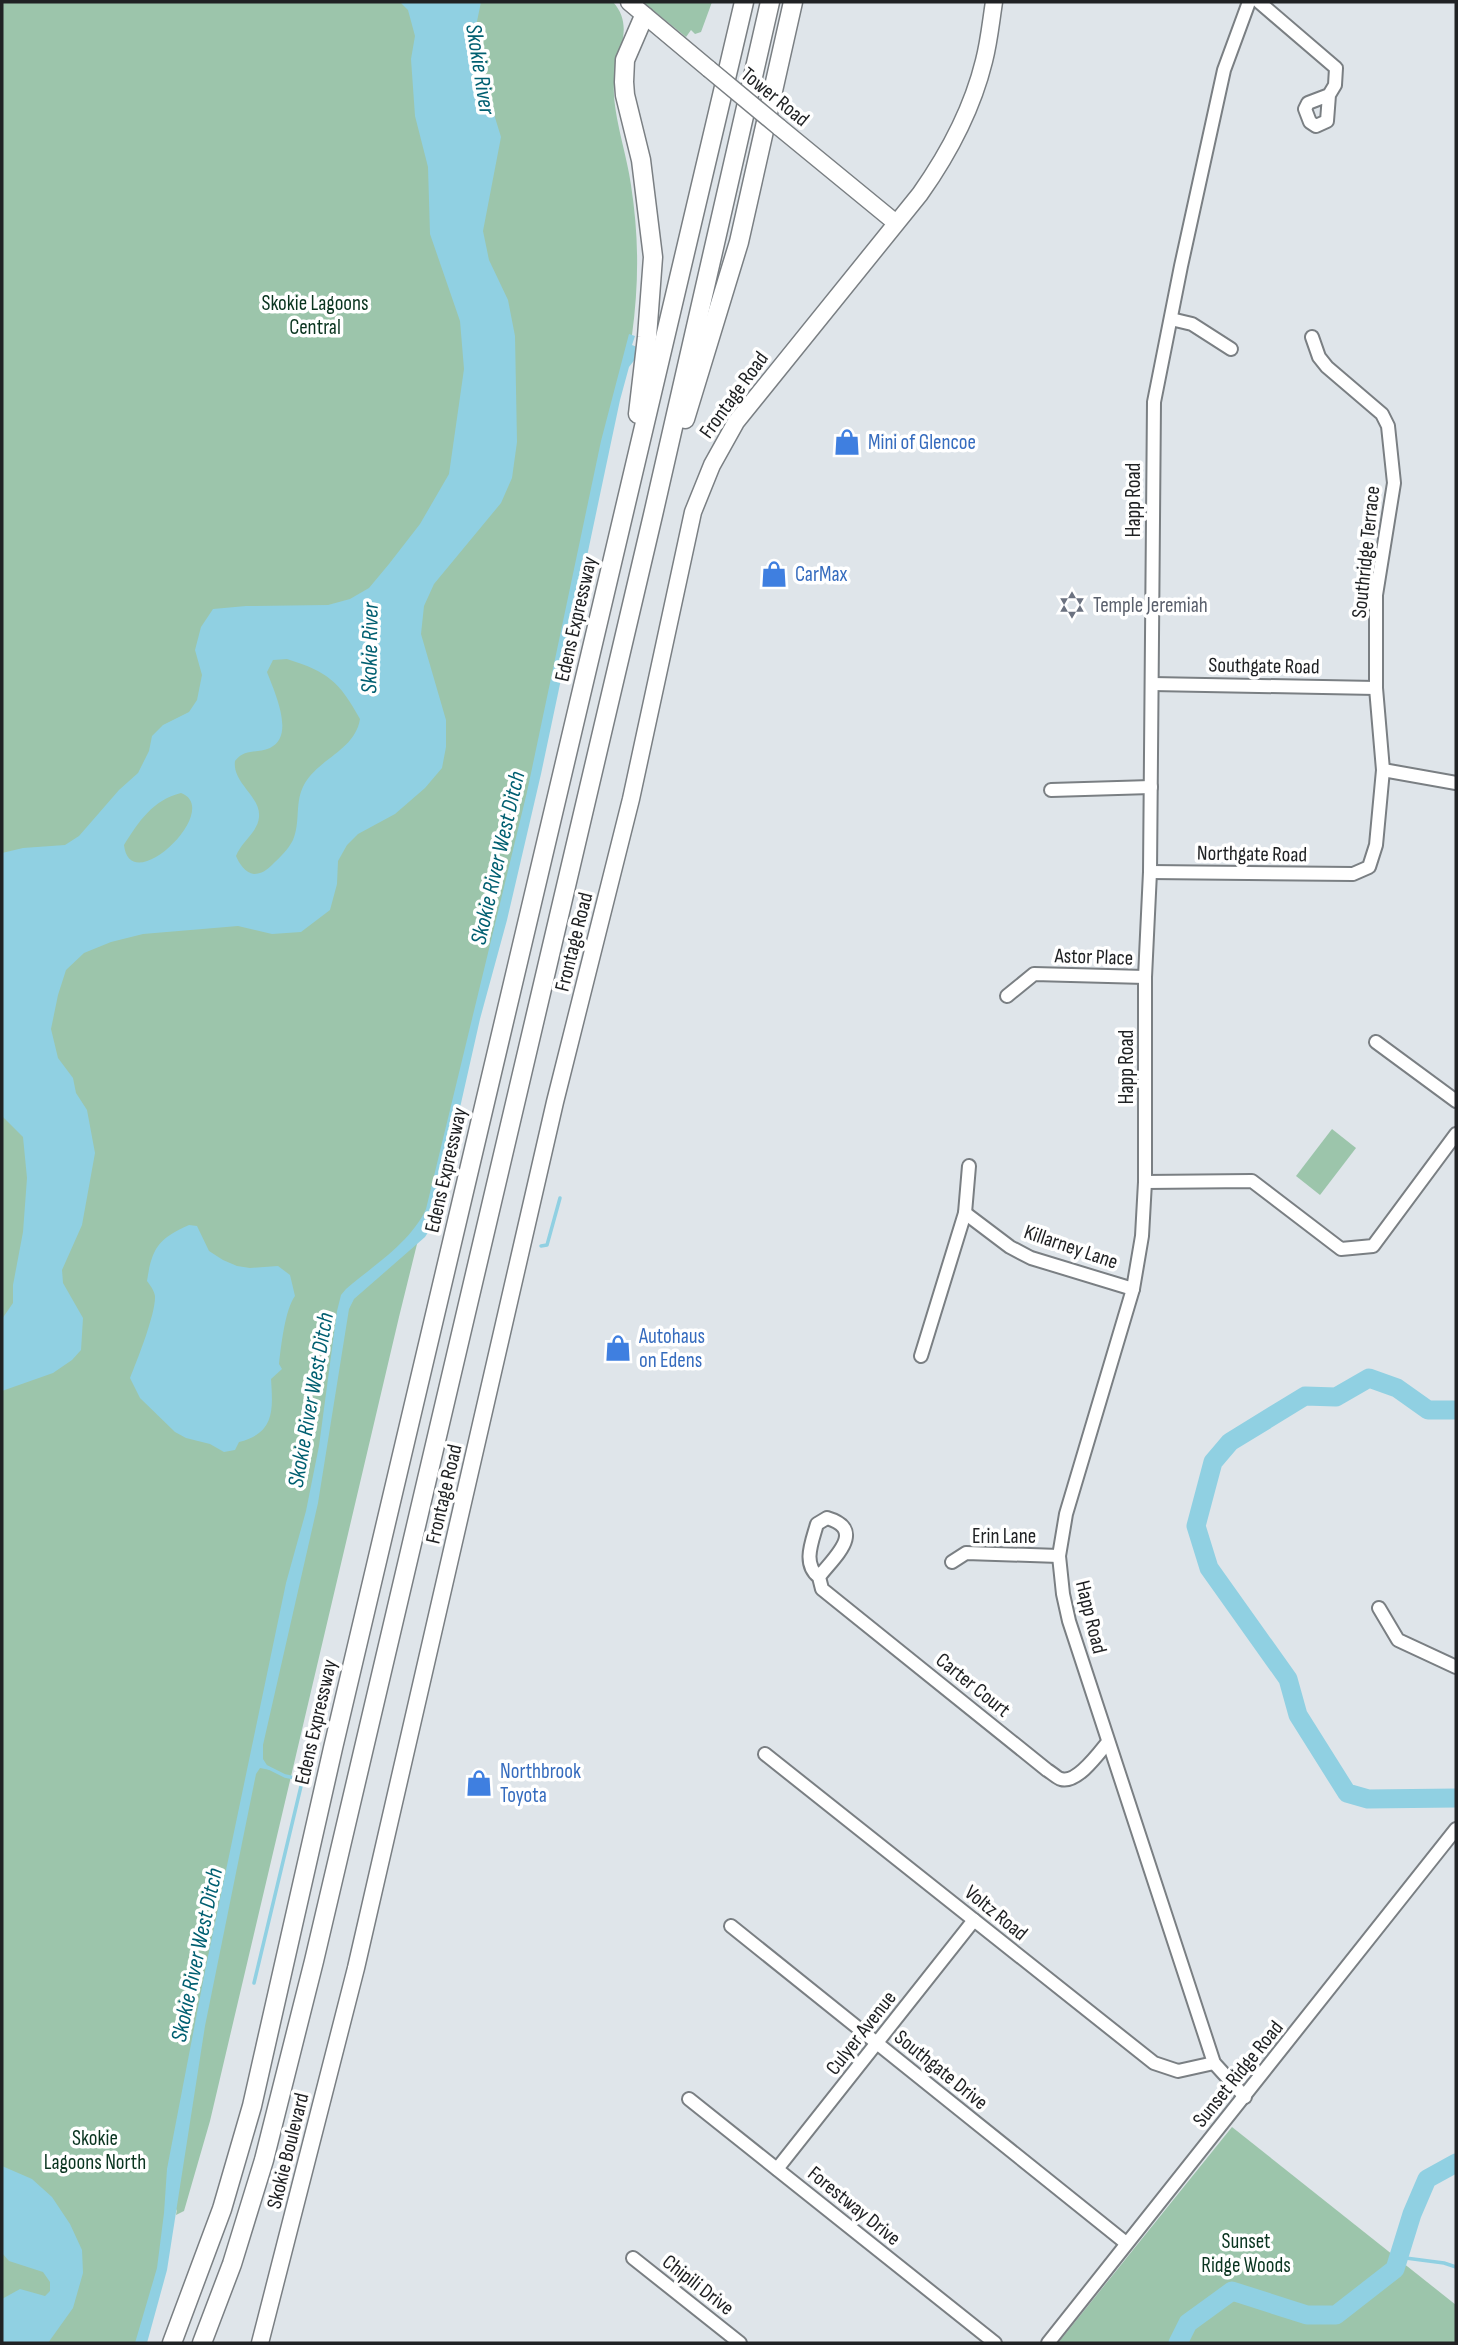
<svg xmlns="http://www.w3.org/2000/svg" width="1458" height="2345" font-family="'Sofia Sans Condensed',sans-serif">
	<rect width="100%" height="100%" fill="#dfe5ea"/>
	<g fill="#9cc5ab">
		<path d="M2 2H613C636 27 615 56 614 84 612 112 627 155 631 185 639 237 639 283 632 335L447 1145 417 1244 399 1317 210 2121 184 2211 176 2215 177 2209 169 2225 140 2343H2Z"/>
		<path d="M643 2H712L701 32 695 34 691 30 686 37Z"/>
		<path d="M1332 1129 1356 1148 1320 1195 1296 1176Z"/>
		<path d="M1232 2127 1456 2305V2343H1058Z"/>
	</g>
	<g fill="#90d0e2" fill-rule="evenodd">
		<path d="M392 2H481L470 55 476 81 493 111 501 137 483 231 489 260 508 300 515 336 517 442 512 478 501 503 434 584 424 606 421 634 446 720V747L442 768 425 788 395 814 358 834 347 845 338 861 337 884 330 910 301 932 272 934 238 926 143 934 111 942 84 953 66 970 58 995 51 1029 58 1058 73 1078 76 1093 87 1110 95 1153 82 1225 62 1270 63 1283 83 1318 81 1350 72 1360 53 1373 2 1391V1319L13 1303V1285L23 1232 27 1178 23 1137 2 1116V853L23 848 65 845 79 836 119 790 138 773 149 751 152 736 163 725 189 712 197 700 202 675 195 650 201 627 213 609 246 606 328 605 350 599 369 588 389 564 420 524 449 474 464 369 460 321 430 234 428 167 415 116 411 59 415 36 408 10 401 3ZM287 659C328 672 339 681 360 719 355 750 320 758 305 783 294 801 301 822 293 840 288 850 280 857 272 865 267 870 261 874 254 874 245 873 239 863 236 856 241 842 258 832 259 817 261 796 232 783 235 761 245 748 256 754 270 748 296 736 274 691 267 672L273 660ZM181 793C224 809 130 900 124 845 139 821 153 800 181 793Z"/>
		<path d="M629 334 635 336 632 345 637 347 636 358 629 367 620 400 541 774 507 920 480 1019 434 1223 425 1237 354 1299 349 1309 318 1503 263 1745V1759L270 1770 260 1768 256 1774 205 2026 167 2270 147 2343H135L157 2268 164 2213 167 2169 206 1966 286 1583 306 1511 319 1446 337 1311 341 1295 346 1289C373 1266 411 1242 426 1209L527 792 601 441Z"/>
		<path d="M189 1225 197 1226 209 1251 223 1260 237 1266 250 1268 278 1266 290 1275 295 1296C285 1309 281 1347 279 1364L282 1369 271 1379C273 1410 275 1433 239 1442L235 1450 224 1452 210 1444 186 1438 175 1432 140 1398 130 1378C137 1361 156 1313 155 1296 154 1290 150 1285 147 1281 152 1248 158 1239 189 1225Z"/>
		<path d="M2 2166 32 2179 52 2197 70 2224 82 2250 83 2273 73 2308 48 2343H2V2299L20 2289 45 2296 50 2291V2282L43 2272 9 2261 2 2253Z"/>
	</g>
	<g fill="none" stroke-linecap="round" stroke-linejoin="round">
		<g stroke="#90d0e2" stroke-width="3.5">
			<path d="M541 1246 547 1245 560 1198"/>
			<path d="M254 1983 302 1782 300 1779 285 1776 267 1767"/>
			<path d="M1398 2257 1444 2263 1456 2267"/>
		</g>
		<g stroke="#90d0e2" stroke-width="19">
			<path d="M1456 1410H1428L1397 1388 1369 1378 1336 1397 1305 1396 1230 1442 1213 1462 1196 1526 1209 1568 1288 1679 1298 1715 1347 1793 1368 1799 1456 1798"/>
			<path d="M1178 2343 1188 2323 1232 2291 1307 2315H1336L1395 2269 1412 2214 1427 2179 1456 2163"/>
		</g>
		<defs>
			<g id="minor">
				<path d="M1259 2 1336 68 1335 85 1329 95 1327 121 1316 126 1310 122 1305 109 1308 103 1329 95"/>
				<path d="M1171 319 1192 324 1231 349"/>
				<path d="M1152 684 1376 688"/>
				<path d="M1383 770 1456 783"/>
				<path d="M1051 790 1151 787"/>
				<path d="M1150 872 1353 874 1369 867 1376 845 1383 770 1376 688V595L1394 483 1388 426 1382 414 1327 367 1319 357 1312 337"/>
				<path d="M1007 996 1034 974 1145 977"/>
				<path d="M1376 1042 1456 1101"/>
				<path d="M1145 1182 1252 1181 1341 1249 1373 1246 1456 1134"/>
				<path d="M965 1213 1010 1247 1031 1258 1133 1289"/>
				<path d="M921 1356 965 1213 969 1166"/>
				<path d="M952 1562 966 1553 1059 1556"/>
				<path d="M819 1577C832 1559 868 1530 827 1518L817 1524C812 1542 802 1564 819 1577L822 1589 1047 1770C1051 1772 1057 1778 1061 1779 1077 1784 1099 1753 1108 1742"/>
				<path d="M1379 1608 1398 1640 1456 1667"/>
				<path d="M765 1754 1154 2063 1178 2071 1214 2063"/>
				<path d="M731 1926 1126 2243"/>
				<path d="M1245 2097 1214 2063 1069 1621 1063 1594 1059 1556 1066 1514 1133 1289 1142 1236 1145 1182V977L1150 872 1154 402 1181 266 1224 70 1249 2"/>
				<path d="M689 2099 995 2343"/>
				<path d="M777 2169 974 1920"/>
				<path d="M633 2258 740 2343"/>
				<path d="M1048 2343 1456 1829"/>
			</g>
			<g id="major">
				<path d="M629 2 709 69"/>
				<path d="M779 127 896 223"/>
				<path d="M260 2343 356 1968 555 1102 631 799 693 512 712 465 736 422 920 194C949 153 972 110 984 61 989 42 991 21 994 2"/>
			</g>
			<g id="highway">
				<path d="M638 414 647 337 653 257 641 160 625 95 624 82 625 60 644 16"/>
				<path d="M685 419 739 242 793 2"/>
				<path d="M172 2343 222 2209 252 2106 333 1748 744 2"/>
				<path d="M202 2343 232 2264 264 2160 314 1961 653 515 770 2"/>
			</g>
		</defs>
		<use href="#minor" stroke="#7a7f83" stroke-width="16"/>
		<use href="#major" stroke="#7a7f83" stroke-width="19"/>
		<use href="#highway" stroke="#7a7f83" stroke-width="21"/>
		<use href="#minor" stroke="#fff" stroke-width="12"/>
		<use href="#major" stroke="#fff" stroke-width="16"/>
		<use href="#highway" stroke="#fff" stroke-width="18"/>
		<defs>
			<path id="major-bridge" d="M709 69 779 127"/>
		</defs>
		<use href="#major-bridge" stroke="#7a7f83" stroke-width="19" stroke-linecap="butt"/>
		<use href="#major-bridge" stroke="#fff" stroke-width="16"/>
	</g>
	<defs>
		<symbol id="shop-bare" viewBox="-9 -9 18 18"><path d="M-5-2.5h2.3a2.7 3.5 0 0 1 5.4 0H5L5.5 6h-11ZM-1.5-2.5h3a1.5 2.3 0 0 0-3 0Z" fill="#3f7fe0" stroke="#fff" stroke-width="2.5" paint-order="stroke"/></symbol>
		<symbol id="synagogue-bare" viewBox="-9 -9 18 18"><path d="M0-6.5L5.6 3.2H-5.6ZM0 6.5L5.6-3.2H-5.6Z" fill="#6b7280" stroke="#fff" stroke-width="2.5" paint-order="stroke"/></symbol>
	</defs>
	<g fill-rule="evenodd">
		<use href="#shop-bare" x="828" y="423" width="38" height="38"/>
		<use href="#shop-bare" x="755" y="555" width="38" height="38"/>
		<use href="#synagogue-bare" x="1053" y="586" width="38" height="38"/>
		<use href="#shop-bare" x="599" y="1329" width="38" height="38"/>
		<use href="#shop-bare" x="460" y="1764" width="38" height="38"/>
	</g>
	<g text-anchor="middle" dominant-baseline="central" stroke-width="7" stroke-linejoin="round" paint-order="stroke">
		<g font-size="21" fill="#202224" stroke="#fff">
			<text transform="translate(775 97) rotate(39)">Tower Road</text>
			<text transform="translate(734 395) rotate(-54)">Frontage Road</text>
			<text transform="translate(1133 500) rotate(-90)">Happ Road</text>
			<text transform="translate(1366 552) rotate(-84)">Southridge Terrace</text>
			<text transform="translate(576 619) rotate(-77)">Edens Expressway</text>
			<text transform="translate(1264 666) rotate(1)">Southgate Road</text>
			<text transform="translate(1252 854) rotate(1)">Northgate Road</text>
			<text transform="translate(574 942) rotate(-76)">Frontage Road</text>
			<text transform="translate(1094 957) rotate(2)">Astor Place</text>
			<text transform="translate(1126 1067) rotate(-90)">Happ Road</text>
			<text transform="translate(446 1170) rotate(-77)">Edens Expressway</text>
			<text transform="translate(1071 1247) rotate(19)">Killarney Lane</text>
			<text transform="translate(444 1494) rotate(-77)">Frontage Road</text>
			<text x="1004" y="1536">Erin Lane</text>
			<text transform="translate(1091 1617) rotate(76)">Happ Road</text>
			<text transform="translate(973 1685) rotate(39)">Carter Court</text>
			<text transform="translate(316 1722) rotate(-77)">Edens Expressway</text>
			<text transform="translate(996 1913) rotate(39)">Voltz Road</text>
			<text transform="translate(861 2033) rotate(-52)">Culyer Avenue</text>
			<text transform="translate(941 2070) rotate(39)">Southgate Drive</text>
			<text transform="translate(1238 2074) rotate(-51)">Sunset Ridge Road</text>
			<text transform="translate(288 2151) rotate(-76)">Skokie Boulevard</text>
			<text transform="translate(854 2206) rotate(39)">Forestway Drive</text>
			<text transform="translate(698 2285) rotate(38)">Chipili Drive</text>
		</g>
		<g font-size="21" fill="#09341f" stroke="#fff">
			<text x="315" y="303">Skokie Lagoons<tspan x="315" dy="24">Central</tspan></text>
			<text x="95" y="2138">Skokie<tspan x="95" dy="24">Lagoons North</tspan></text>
			<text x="1246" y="2241">Sunset<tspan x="1246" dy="24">Ridge Woods</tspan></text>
		</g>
		<g font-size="21" fill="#366cbe" stroke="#fff" text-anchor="start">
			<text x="868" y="442">Mini of Glencoe</text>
			<text x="795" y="574">CarMax</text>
			<text x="639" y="1336">Autohaus<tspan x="639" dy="24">on Edens</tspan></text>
			<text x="500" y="1771">Northbrook<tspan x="500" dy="24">Toyota</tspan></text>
		</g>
		<g font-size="21" fill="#5b616d" stroke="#fff" text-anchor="start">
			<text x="1093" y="605">Temple Jeremiah</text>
		</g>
		<g font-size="23" font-style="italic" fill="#005f71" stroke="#fff">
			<text transform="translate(480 69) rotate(81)">Skokie River</text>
			<text transform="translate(370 648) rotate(-89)">Skokie River</text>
			<text transform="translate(498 858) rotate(-77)">Skokie River West Ditch</text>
			<text transform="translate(311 1400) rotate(-80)">Skokie River West Ditch</text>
			<text transform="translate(197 1955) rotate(-78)">Skokie River West Ditch</text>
		</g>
	</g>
	<rect width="1458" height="2345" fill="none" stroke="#202224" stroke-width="7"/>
</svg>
